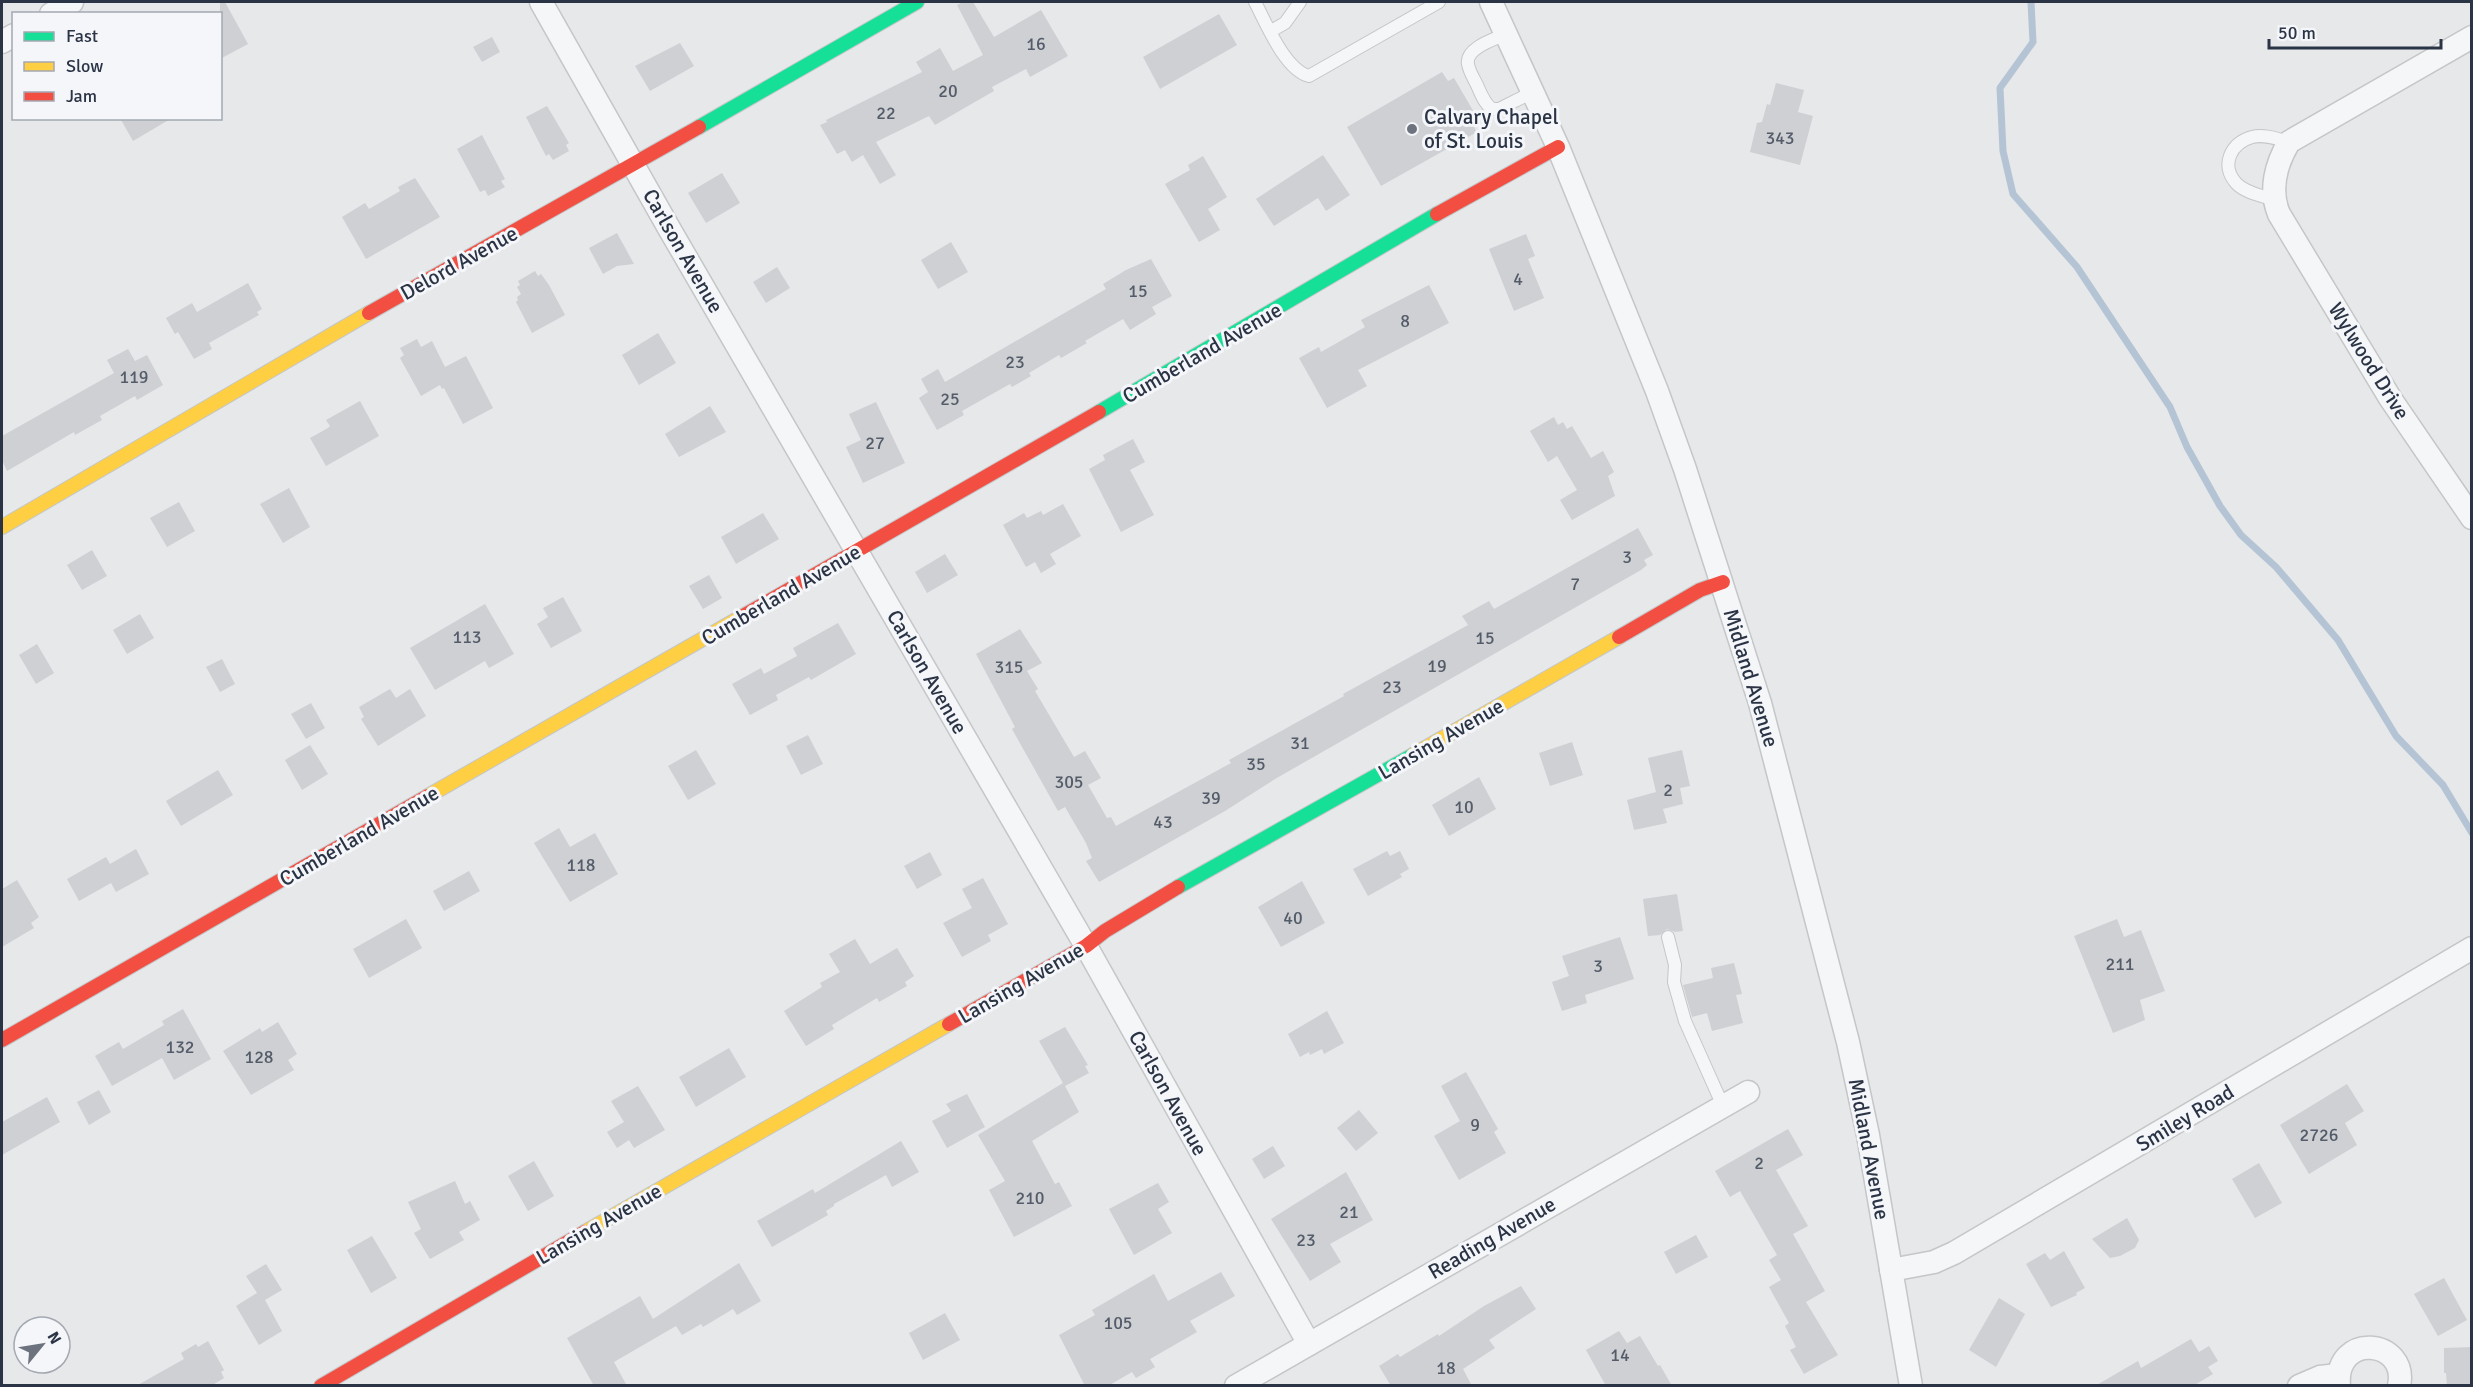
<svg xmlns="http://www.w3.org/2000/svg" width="2473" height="1387" font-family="Signika,sans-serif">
	<rect width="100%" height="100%" fill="#e6e8ea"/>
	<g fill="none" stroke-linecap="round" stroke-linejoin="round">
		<path stroke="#b4c4d5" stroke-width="7" d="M2031 2 2033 42 2000 88 2003 151 2013 194 2077 267 2170 407 2187 447 2220 506 2241 535 2276 567 2338 640 2396 736 2443 785 2472 833"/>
	</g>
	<g fill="#ced0d3">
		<path d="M220 2H225L248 44 220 59Z"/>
		<path d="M963 2H973L994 37 1041 10 1068 56 1030 77 1026 69 992 87 994 91 935 125 929 116 876 142 896 175 880 184 863 155 852 162 845 150 837 154 820 125 827 122 826 120 922 72 916 62 940 48 953 71 983 55 957 5Z"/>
		<path d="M1219 14 1237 45 1160 89 1143 57Z"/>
		<path d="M492 37 500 52 482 62 473 47Z"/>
		<path d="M680 43 694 66 650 91 635 66Z"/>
		<path d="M1442 72 1448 81 1454 78 1478 119 1471 122 1477 132 1381 186 1347 127Z"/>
		<path d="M1776 83 1804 90 1798 112 1813 116 1800 165 1750 152 1757 123 1762 122 1767 104 1770 105Z"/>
		<path d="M547 106 569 143 566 145 569 151 553 160 549 154 546 156 526 117Z"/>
		<path d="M120 118H172L133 141Z"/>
		<path d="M482 135 505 179 501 181 505 187 488 196 485 190 480 192 457 149Z"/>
		<path d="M1323 155 1350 195 1326 211 1318 198 1274 226 1256 199Z"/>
		<path d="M1203 156 1227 197 1208 209 1220 230 1199 242 1165 184 1190 170 1188 165Z"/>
		<path d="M722 173 740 203 706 223 688 193Z"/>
		<path d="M415 178 440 217 366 259 342 217 365 203 369 209 400 191 398 187Z"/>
		<path d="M617 233 634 264 617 266 603 274 589 248Z"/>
		<path d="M1526 234 1535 256 1528 259 1544 298 1514 311 1489 249Z"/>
		<path d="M951 242 968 272 938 289 921 260Z"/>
		<path d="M1151 259 1172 296 1152 307 1156 314 1130 330 1123 319 1085 341 1087 343 1061 358 1059 355 1029 373 1031 376 1012 387 1010 384 962 411 964 415 937 430 919 398 928 392 921 379 938 369 945 382 1106 289 1103 284 1126 270Z"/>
		<path d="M777 267 790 288 766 303 753 282Z"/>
		<path d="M535 271 538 276 541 274 549 285 565 315 532 333 516 302 518 300 517 297 521 294 517 287 520 285 518 281Z"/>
		<path d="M248 283 262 309 257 312 259 315 209 343 212 349 194 359 178 332 175 334 166 318 192 303 197 312Z"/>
		<path d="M1429 285 1449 323 1358 370 1367 386 1327 408 1299 358 1319 347 1321 352 1365 327 1361 320Z"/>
		<path d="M658 333 676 363 639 385 622 355Z"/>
		<path d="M417 339 421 347 432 341 445 367 466 356 493 408 463 424 444 388 442 389 440 385 421 396 400 358 404 355 400 348Z"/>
		<path d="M128 349 135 361 147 355 163 385 137 400 135 396 100 416 102 420 75 435 74 432 7 471 2 460V436L114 373 107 360Z"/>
		<path d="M360 401 379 436 326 466 310 438 328 428 330 426 326 420Z"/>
		<path d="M876 402 905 463 863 483 846 447 861 440 849 414Z"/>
		<path d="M710 406 726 432 679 457 665 434Z"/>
		<path d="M1554 417 1558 425 1563 422 1567 429 1572 426 1591 458 1603 451 1614 472 1608 476 1615 496 1572 520 1560 500 1577 490 1557 456 1548 462 1530 431Z"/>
		<path d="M1133 439 1145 462 1130 470 1154 515 1121 532 1089 469 1105 460 1103 455Z"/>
		<path d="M289 488 310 527 283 543 260 504Z"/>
		<path d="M179 502 195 531 167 547 150 518Z"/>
		<path d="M1063 504 1081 536 1050 554 1056 564 1041 573 1035 562 1026 567 1003 525 1024 513 1027 518 1041 511 1043 515Z"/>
		<path d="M763 513 779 539 736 564 721 537Z"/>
		<path d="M1638 528 1653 555 1644 560 1647 565 1641 570 1275 779 1225 811 1099 882 1086 861 1092 858 1086 843 1065 807 1058 811 1012 729 1015 727 976 654 1020 629 1042 663 1027 671 1038 689 1035 691 1074 757 1085 751 1101 778 1088 785 1107 818 1111 817 1116 826 1231 763 1229 760 1344 696 1343 694 1468 625 1462 616 1489 601 1494 609Z"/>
		<path d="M92 550 107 576 82 590 67 565Z"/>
		<path d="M945 554 958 575 927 593 915 572Z"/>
		<path d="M709 575 722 598 703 609 689 586Z"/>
		<path d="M563 597 582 631 551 648 537 624 548 617 543 608Z"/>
		<path d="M485 604 514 654 489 668 485 661 435 690 410 648Z"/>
		<path d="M140 614 154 638 127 654 113 630Z"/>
		<path d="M838 623 856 654 811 680 809 677 776 695 778 700 750 715 732 684 761 668 764 674 797 656 793 648Z"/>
		<path d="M37 644 54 673 36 684 19 655Z"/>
		<path d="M222 659 235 684 220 692 206 667Z"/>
		<path d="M390 689 396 698 410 689 426 716 378 746 361 719 364 717 359 707Z"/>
		<path d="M311 703 325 728 306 739 291 714Z"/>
		<path d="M808 735 823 764 801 775 786 746Z"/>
		<path d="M1572 742 1583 775 1550 786 1539 753Z"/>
		<path d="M310 745 328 774 302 790 285 760Z"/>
		<path d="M696 750 716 784 688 800 668 766Z"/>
		<path d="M1682 750 1690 786 1680 788 1683 804 1663 809 1667 823 1634 830 1627 800 1656 792 1648 758Z"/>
		<path d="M218 770 233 795 181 826 166 801Z"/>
		<path d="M1479 777 1496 809 1449 836 1432 805Z"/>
		<path d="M559 828 570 847 595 833 618 874 570 902 534 843Z"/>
		<path d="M136 849 149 874 116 892 111 883 79 901 67 879 106 857 110 864Z"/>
		<path d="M1387 851 1390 856 1400 851 1409 869 1400 874 1402 877 1368 896 1353 869Z"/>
		<path d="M930 852 942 875 917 889 904 866Z"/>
		<path d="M469 871 480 891 444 911 433 891Z"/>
		<path d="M983 878 1008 924 988 935 991 941 962 957 943 923 972 908 962 889Z"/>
		<path d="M17 880 39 917 31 923 34 928 2 947V889Z"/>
		<path d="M1302 881 1325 923 1281 947 1258 907Z"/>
		<path d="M1677 894 1683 931 1675 932 1667 929 1660 935 1648 936 1643 899Z"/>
		<path d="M406 919 422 948 369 978 353 949Z"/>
		<path d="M2117 919 2124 937 2141 930 2165 991 2140 1000 2145 1020 2113 1033 2074 936Z"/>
		<path d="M1620 937 1634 979 1585 995 1587 1003 1562 1011 1552 982 1569 976 1562 956Z"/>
		<path d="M855 939 870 964 897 948 914 976 905 982 907 986 879 1002 877 998 832 1025 834 1029 806 1046 784 1011 822 987 820 983 840 972 829 954Z"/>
		<path d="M1734 963 1742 994 1736 995 1743 1023 1712 1031 1707 1013 1692 1017 1683 985 1713 978 1711 968Z"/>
		<path d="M183 1009 211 1059 174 1080 162 1058 112 1086 95 1056 119 1042 123 1049 164 1025 162 1021Z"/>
		<path d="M1327 1011 1344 1043 1324 1054 1322 1049 1310 1055 1309 1052 1300 1057 1288 1034Z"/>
		<path d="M278 1022 297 1054 288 1060 294 1070 251 1095 223 1051 260 1028 262 1032Z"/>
		<path d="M1065 1027 1088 1065 1085 1066 1089 1073 1065 1086 1079 1112 1032 1141 1055 1184 1059 1182 1072 1206 1014 1237 989 1190 1005 1181 978 1135 1063 1083 1039 1041Z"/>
		<path d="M729 1048 746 1077 696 1107 679 1077Z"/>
		<path d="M1466 1072 1498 1129 1494 1132 1506 1153 1459 1180 1434 1136 1460 1121 1441 1086Z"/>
		<path d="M2347 1084 2364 1111 2345 1123 2357 1145 2309 1174 2280 1125Z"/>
		<path d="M638 1086 665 1130 634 1148 629 1140 617 1148 607 1132 624 1122 611 1101Z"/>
		<path d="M99 1090 111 1112 89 1125 77 1102Z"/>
		<path d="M967 1094 985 1127 947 1148 932 1121 951 1111 946 1104Z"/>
		<path d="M47 1097 60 1122 2 1155V1122Z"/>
		<path d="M1359 1110 1378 1133 1356 1151 1337 1128Z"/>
		<path d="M1788 1129 1803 1155 1776 1170 1808 1226 1793 1234 1825 1291 1806 1302 1838 1355 1804 1374 1790 1350 1796 1347 1785 1326 1789 1323 1769 1287 1781 1280 1769 1260 1777 1255 1740 1191 1730 1197 1715 1171Z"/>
		<path d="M901 1141 919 1172 892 1187 886 1175 834 1204V1206L826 1211 828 1215 772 1247 757 1221 813 1189 815 1193Z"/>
		<path d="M1273 1146 1285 1166 1264 1179 1252 1159Z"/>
		<path d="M534 1161 554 1196 528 1211 508 1176Z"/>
		<path d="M2259 1163 2282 1203 2255 1218 2232 1179Z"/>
		<path d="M1346 1172 1373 1220 1330 1244 1341 1262 1310 1281 1271 1219Z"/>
		<path d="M455 1181 465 1204 470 1201 480 1220 459 1232 464 1240 430 1259 414 1233 421 1229 408 1202Z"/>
		<path d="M1158 1183 1169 1202 1158 1209 1172 1233 1134 1255 1109 1209Z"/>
		<path d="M2127 1218 2139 1240 2135 1248 2120 1256 2110 1258 2092 1239Z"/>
		<path d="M1696 1235 1708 1257 1676 1274 1664 1252Z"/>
		<path d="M372 1236 397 1278 371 1293 347 1250Z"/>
		<path d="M2064 1251 2085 1288 2076 1293 2077 1295 2051 1307 2026 1264 2045 1253 2050 1260Z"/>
		<path d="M739 1263 761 1301 737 1315 733 1309 703 1327 701 1324 682 1335 676 1326 614 1362 627 1386H594L567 1338 640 1296 653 1319Z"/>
		<path d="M266 1264 282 1290 265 1300 282 1331 259 1345 236 1306 257 1293 246 1276Z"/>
		<path d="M1221 1272 1235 1296 1190 1321 1197 1332 1150 1359 1155 1367 1136 1378 1132 1372 1108 1386H1085L1059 1335 1095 1315 1092 1310 1154 1274 1168 1301Z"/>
		<path d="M2444 1278 2467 1320 2438 1336 2414 1294Z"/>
		<path d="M1521 1286 1536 1309 1489 1340 1495 1348 1463 1369 1472 1386H1391L1379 1366 1398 1354 1400 1357 1438 1334 1439 1336 1484 1306Z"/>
		<path d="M1999 1298 2025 1314 1996 1367 1969 1350Z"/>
		<path d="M945 1313 960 1340 923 1360 909 1333Z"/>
		<path d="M1619 1331 1627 1343 1640 1336 1658 1366 1660 1365 1672 1386H1606L1586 1350Z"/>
		<path d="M2191 1339 2199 1352 2209 1346 2218 1361 2208 1367 2213 1374 2193 1386H2095L2138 1361 2141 1368Z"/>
		<path d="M208 1341 224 1370 221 1372 224 1378 211 1386H136L184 1359 181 1353 196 1344 198 1347Z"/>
		<path d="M2472 1347V1386H2447L2446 1373H2444V1348Z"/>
	</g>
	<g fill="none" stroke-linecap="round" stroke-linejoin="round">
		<defs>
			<g id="lane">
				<path d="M1255 2C1266 23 1285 70 1309 76L1439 2"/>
				<path d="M1271 31 1285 23 1300 2"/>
				<path d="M1506 34C1495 39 1465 48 1468 64 1469 71 1474 79 1477 85 1481 94 1484 103 1492 109H1499L1533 92"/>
				<path d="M2273 200C2261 195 2245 193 2236 183 2220 165 2231 143 2252 137 2264 134 2278 139 2289 142"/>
				<path d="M1668 937 1675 965 1674 982 1685 1021 1723 1106"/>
			</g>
			<g id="street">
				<path d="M541 2 670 230 1086 946 1309 1344"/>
				<path d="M1491 2 1558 147 1657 391 1685 469 1760 703 1848 1042 1868 1135 1911 1386"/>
				<path d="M51 14 72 2"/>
				<path d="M2472 37 2289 142C2276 164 2269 190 2279 214L2390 398 2472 518"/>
				<path d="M2 42 14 35"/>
				<path d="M1891 1270 1934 1262 1954 1253 2472 948"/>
				<path d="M1236 1386 1748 1092"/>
				<path d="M2299 1386 2320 1377 2338 1375"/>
				<path d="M2339 1386C2334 1331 2409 1339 2399 1386"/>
			</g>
			<g id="fast">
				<path d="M699 127 917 2"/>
				<path d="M1099 412 1437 214"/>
				<path d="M1178 887 1413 755"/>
			</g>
			<g id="slow">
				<path d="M2 527 369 313"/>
				<path d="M1413 755 1619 637"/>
				<path d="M428 796 743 616"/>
				<path d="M585 1232 949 1024"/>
			</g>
			<g id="jam">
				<path d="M1437 214 1558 147"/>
				<path d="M369 313 699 127"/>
				<path d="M743 616 1099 412"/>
				<path d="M1619 637 1700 590 1723 582"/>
				<path d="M949 1024 1086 946 1105 931 1178 887"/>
				<path d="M2 1040 428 796"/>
				<path d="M321 1386 585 1232"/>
			</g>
		</defs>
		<use href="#lane" stroke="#c4c6c8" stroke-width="14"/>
		<use href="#street" stroke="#c4c6c8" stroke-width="25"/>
		<use href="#fast" stroke="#c4c6c8" stroke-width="16"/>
		<use href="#slow" stroke="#c4c6c8" stroke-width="16"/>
		<use href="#jam" stroke="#c4c6c8" stroke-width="16"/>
		<use href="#lane" stroke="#f5f6f7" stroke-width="12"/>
		<use href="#street" stroke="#f5f6f7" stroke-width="22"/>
		<use href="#fast" stroke="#16e098" stroke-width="14"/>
		<use href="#slow" stroke="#ffcf43" stroke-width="14"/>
		<use href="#jam" stroke="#f24e42" stroke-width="14"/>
	</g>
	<circle fill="#6c737f" stroke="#f4f6f9" stroke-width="2" cx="1412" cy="129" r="6"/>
	<g text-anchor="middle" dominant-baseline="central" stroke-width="6" stroke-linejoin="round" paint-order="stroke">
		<g font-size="18" fill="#545c69">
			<text x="1036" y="44">16</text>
			<text x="948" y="91">20</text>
			<text x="886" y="113">22</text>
			<text x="1780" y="138">343</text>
			<text x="1518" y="279">4</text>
			<text x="1138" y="291">15</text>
			<text x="1405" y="321">8</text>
			<text x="1015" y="362">23</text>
			<text x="134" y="377">119</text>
			<text x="950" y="399">25</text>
			<text x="875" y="443">27</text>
			<text x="1627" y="557">3</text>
			<text x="1575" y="584">7</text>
			<text x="467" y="637">113</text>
			<text x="1485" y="638">15</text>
			<text x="1437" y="666">19</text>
			<text x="1009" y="667">315</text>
			<text x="1392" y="687">23</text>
			<text x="1300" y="743">31</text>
			<text x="1256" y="764">35</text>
			<text x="1069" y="782">305</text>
			<text x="1668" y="790">2</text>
			<text x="1211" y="798">39</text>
			<text x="1464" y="807">10</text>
			<text x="1163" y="822">43</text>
			<text x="581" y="865">118</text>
			<text x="1293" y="918">40</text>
			<text x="2120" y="964">211</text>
			<text x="1598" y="966">3</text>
			<text x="180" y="1047">132</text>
			<text x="259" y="1057">128</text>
			<text x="1475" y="1125">9</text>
			<text x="2319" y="1135">2726</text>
			<text x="1759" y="1163">2</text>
			<text x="1030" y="1198">210</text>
			<text x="1349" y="1212">21</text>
			<text x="1306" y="1240">23</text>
			<text x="1118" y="1323">105</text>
			<text x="1620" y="1355">14</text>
			<text x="1446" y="1368">18</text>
		</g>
		<g font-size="21" fill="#2b3445" stroke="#f4f6f9" text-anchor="start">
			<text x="1424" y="117">Calvary Chapel<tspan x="1424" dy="24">of St. Louis</tspan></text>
		</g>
		<g font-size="21" fill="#2b3445" stroke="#f4f6f9">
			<text transform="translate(683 251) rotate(60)">Carlson Avenue</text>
			<text transform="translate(459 263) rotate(-29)">Delord Avenue</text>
			<text transform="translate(1202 353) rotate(-30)">Cumberland Avenue</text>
			<text transform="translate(2369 361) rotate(58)">Wylwood Drive</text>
			<text transform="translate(781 595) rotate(-30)">Cumberland Avenue</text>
			<text transform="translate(927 672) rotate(60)">Carlson Avenue</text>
			<text transform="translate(1751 678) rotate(73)">Midland Avenue</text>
			<text transform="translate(1441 739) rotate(-30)">Lansing Avenue</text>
			<text transform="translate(359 836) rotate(-30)">Cumberland Avenue</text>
			<text transform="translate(1021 983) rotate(-30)">Lansing Avenue</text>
			<text transform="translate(1168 1093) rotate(61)">Carlson Avenue</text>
			<text transform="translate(2185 1118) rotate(-31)">Smiley Road</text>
			<text transform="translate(1869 1149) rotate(79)">Midland Avenue</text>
			<text transform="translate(599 1224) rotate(-30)">Lansing Avenue</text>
			<text transform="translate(1492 1238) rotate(-30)">Reading Avenue</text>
		</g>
	</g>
	<rect width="2473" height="1387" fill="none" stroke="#2b3445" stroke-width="6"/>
	<rect x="12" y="12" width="210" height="108" fill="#f4f6f9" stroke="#a4a8b1" stroke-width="1.5"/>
	<rect x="24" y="32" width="30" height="9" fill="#16e098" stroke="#a4a8b1" stroke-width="1.5"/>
	<text x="66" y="42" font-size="18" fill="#2b3445">Fast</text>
	<rect x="24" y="62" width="30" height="9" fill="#ffcf43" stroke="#a4a8b1" stroke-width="1.5"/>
	<text x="66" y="72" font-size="18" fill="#2b3445">Slow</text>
	<rect x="24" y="92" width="30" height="9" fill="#f24e42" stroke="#a4a8b1" stroke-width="1.5"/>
	<text x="66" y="102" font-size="18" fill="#2b3445">Jam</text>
	<g transform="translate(42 1345) rotate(60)"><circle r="28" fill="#f4f6f9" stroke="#a4a8b1" stroke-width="1.5"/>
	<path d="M0-4.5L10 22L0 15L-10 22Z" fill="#6c737f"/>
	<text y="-9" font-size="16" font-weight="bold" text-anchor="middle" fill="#2b3445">N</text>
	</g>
	<path d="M2269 39v9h172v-9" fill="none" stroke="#2b3445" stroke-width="3"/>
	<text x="2278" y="39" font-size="18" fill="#2b3445" stroke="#f4f6f9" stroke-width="4.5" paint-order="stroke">50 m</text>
</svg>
